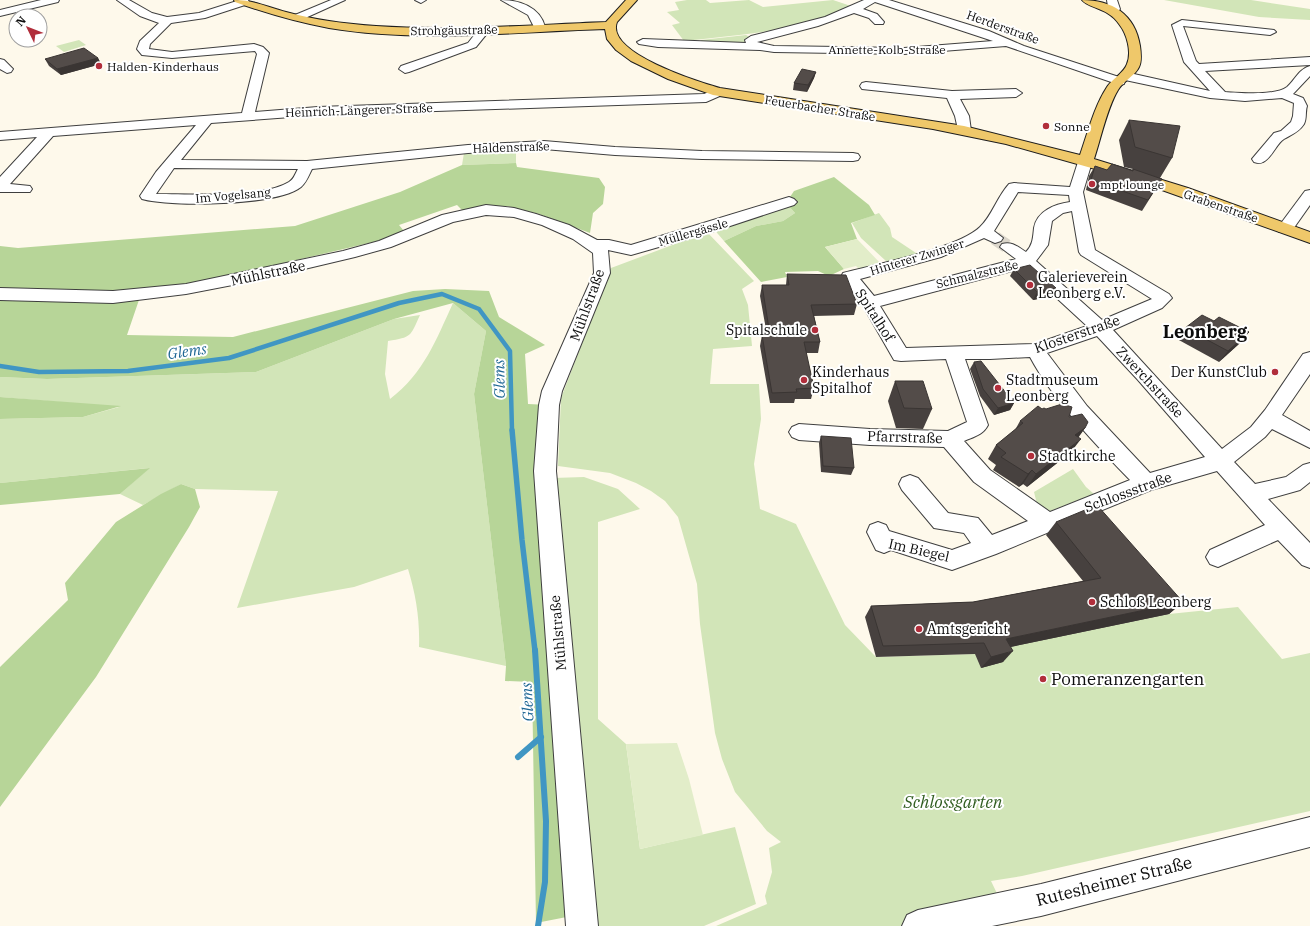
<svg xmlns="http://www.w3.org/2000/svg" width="1310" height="926" font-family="'IBM Plex Serif',serif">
	<rect width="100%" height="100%" fill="#fef9eb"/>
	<g fill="#d2e5b8">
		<path d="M687 0H706L710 3 749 0 763 7 833 0 854 7C804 31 739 35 684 41L672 25 680 23 667 12 679 10 675 2Z"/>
		<path d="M1164 0H1251L1310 9V20L1259 17Z"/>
		<path d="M746 35 750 37 748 39 750 45 702 43 701 40Z"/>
		<path d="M79 40 86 45 64 52 56 46Z"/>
		<path d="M516 150V163L462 165 464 153Z"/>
		<path d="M786 203 795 213 783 221 756 226 724 241 712 227Z"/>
		<path d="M879 213 890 228 892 237 922 257 901 262 886 261 861 238 852 223Z"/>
		<path d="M707 232 754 281 742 289 748 305 752 346 713 349 710 384H759L761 419 754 464 760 509 796 524 845 625 876 657 975 654 1169 614 1238 607 1282 659 1310 653V811L1022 876 991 881 1004 908 918 926H716L767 904 765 896 772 872 769 848 781 842 767 831 735 792 722 759 715 733 700 624 697 584 678 517 665 501 651 491 636 483 610 473 558 466 561 398 611 268Z"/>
		<path d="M453 303 486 331 474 394 506 666 419 647C420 620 416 595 408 569L354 587 237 608 278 491 195 489 181 484 143 505 120 494 149 468 0 483V419L83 417 119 407 0 397V377L47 379 256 372 394 319 420 315C410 337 412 337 388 341L385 374 390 399C424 373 436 340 453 303Z"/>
		<path d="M1073 469 1086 487 1094 494 1050 511 1037 504 1034 492Z"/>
		<path d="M584 477 618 489 640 509 598 522V719L626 744 640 849 735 827 756 904 704 926H582L553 478Z"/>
	</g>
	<g fill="#b7d598">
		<path d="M516 163 517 167 599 178 605 187 603 204 593 213 590 233 539 214 507 206 463 211 457 205 399 225 404 231 386 239 140 297 127 335 233 337 413 291 445 289 489 291 499 317 545 345 525 354 528 404 549 405 582 914 536 923 532 682 505 681 506 666 474 394 486 331 453 303 394 319 256 372 47 379 0 377V246L18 248 295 226 400 192 462 165Z"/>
		<path d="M834 177 869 205 875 215 851 223 857 239 825 247 844 269 829 276 818 271 785 272 787 277 761 282 724 241 756 226 783 221 795 213 786 203 794 191Z"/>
		<path d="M0 397 121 406 83 417 0 419Z"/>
		<path d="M150 468 120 494 0 505V483Z"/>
		<path d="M181 484 195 489 200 507 189 527 96 677 0 807V667L68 600 65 583 116 522 161 494Z"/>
	</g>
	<g fill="#e2edc9">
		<path d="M857 239 882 265 861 271 856 266 844 269 825 247Z"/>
		<path d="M677 743 689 779 703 835 640 849 626 744Z"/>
	</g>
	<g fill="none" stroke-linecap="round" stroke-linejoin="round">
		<path stroke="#4096c3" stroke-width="4.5" d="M0 366 39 372 128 371 229 358 399 303 442 294 479 309 510 351 512 431"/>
		<path stroke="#4096c3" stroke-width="5.5" d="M512 430 522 540 535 651"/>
		<g stroke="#4096c3" stroke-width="6">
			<path d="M535 650 546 821 545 882 538 926"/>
			<path d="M518 757 541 737"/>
		</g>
		<path stroke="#dad5ca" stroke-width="14" stroke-dasharray="14 8" stroke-linecap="butt" d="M995 238 1008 247"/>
		<defs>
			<g id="minor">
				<path d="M41 0H59L58 2 0 16V10Z"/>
				<path d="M117 0H129L152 13 167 17 199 13 240 0H248L249 2 248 4 205 18 171 23 150 44 149 49 172 52 254 44 263 47 269 53 255 112 318 107 704 94 718 88 724 92 722 95 706 102 318 115 211 123 181 160 307 161 468 145 544 141 615 147 702 151 853 153 858 154 860 157 858 160 853 161 702 159 615 155 544 149 468 153 312 169C309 175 306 183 301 187 278 206 170 207 142 199L140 196 156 172 196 125 53 136 10 184 30 186 32 189 30 192H0V177L37 137 0 140V132L242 113 257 54 255 51 172 58 142 55 137 49 140 41 159 23 140 16ZM174 168 298 169C295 174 294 179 289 182 261 199 189 194 156 194Z"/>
				<path d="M331 0H345L303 19 299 20 294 17 295 15Z"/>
				<path d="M415 0H426L421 3Z"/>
				<path d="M501 0C519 0 540 7 545 27L543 29H535L528 15Z"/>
				<path d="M864 0H889L989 31 1024 46 1119 77 1121 73 1125 72 1210 91 1184 62 1172 25 1182 20 1274 30 1276 32 1270 35 1183 26 1196 61 1199 64 1310 57V65L1205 71 1225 92C1240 93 1275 96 1287 87 1295 80 1299 69 1310 66V76L1293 94 1303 98 1307 106C1305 112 1307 118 1304 124 1299 132 1291 135 1284 139 1276 144 1272 158 1263 162 1260 164 1257 163 1254 162L1252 159 1274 133 1281 131 1291 122 1293 116 1294 103 1282 98 1245 101 1210 98 1125 80 1124 84 1120 85 1006 46 904 54 774 52 760 50 658 47 639 44 637 42 643 39 746 43 745 40 751 36 825 17ZM875 2 993 41 904 48 774 46 757 42 818 26 854 13 869 18 875 24H883L884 22 877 14 863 9Z"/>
				<path d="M1107 0H1117L1120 9 1117 13H1109Z"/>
				<path d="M483 28 489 31 476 47 409 72 405 73 399 69 401 66 468 43 479 29Z"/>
				<path d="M0 59 4 60 13 69 11 72 7 73 0 69Z"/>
				<path d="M866 82 952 91 1016 89 1022 93 1016 97 960 99 969 116 971 131 969 134H959L955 116 947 98 862 89 860 86 862 83Z"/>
				<path d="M1085 158 1090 159 1092 162 1083 192 1095 250 1169 294 1172 298 1162 308 1113 330 1222 449 1251 427 1265 410 1303 354 1310 352V374L1282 415 1310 431V448L1272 429 1265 437 1234 462 1255 484 1286 477 1303 465 1310 463V482L1300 490 1268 499 1310 543V568L1302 565 1278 540 1218 567 1210 564 1206 557 1210 550 1265 525 1217 471 1151 490 996 554 952 570 891 550 884 553 876 550 867 532 870 525 878 522 886 525 889 531 952 550 971 543 964 533 934 528 902 490 899 484 902 478 910 475 918 478 948 513 978 518 992 535 1028 521 974 482 944 447 870 445 799 440 792 437 789 432 792 427 799 424 870 429 948 431 967 422 946 359 901 361 894 360 863 306 841 277 843 273C876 264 957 249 980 227 992 216 997 197 1009 184L1014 183 1070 187 1078 162 1080 159ZM1018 192 1069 195 1070 202C1055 204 1037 211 1034 228 1033 237 1033 245 1026 252 1018 247 1012 241 1002 244L1000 247 1016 259 874 296 860 279 941 257 984 238 995 243 1001 241 1003 238 994 231ZM1072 211 1079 252 1081 255 1152 299 1102 320 1036 261 1048 245 1052 221 1063 213ZM1024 268 1087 326 1035 344 906 348 880 306ZM1097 336 1138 380 1205 457 1150 473 1087 406 1047 353ZM1030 357C1053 400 1096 445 1130 480L1050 512 990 470 964 441C973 437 983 435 988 425L965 359H990Z"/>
				<path d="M1310 190V205L1291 232H1279L1277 229 1279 226 1305 191Z"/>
				<path d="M789 197 794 199 797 202 794 205 718 230 631 255 608 250 610 273 562 391 559 405 556 471 598 926H566L534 471 539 405 542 391 594 273 593 253 573 239 542 225 514 217 486 215 453 222 391 247 355 257 258 280 186 294 113 303 0 300V288L113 291 186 284 343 251 379 241 442 215 486 205 514 208 536 214 569 225 597 240H609L631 245Z"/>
				<path d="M1310 817V847L1041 916 992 926H902L907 915 918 910 1041 884Z"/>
			</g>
			<path id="major" d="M234 0C254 0 267 7 286 12 315 20 346 24 376 26 453 31 530 25 606 22L626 0H637L617 22C605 53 699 82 720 88L964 126 1080 155C1088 132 1094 107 1107 87 1112 79 1124 73 1127 64 1132 52 1127 34 1119 24 1109 8 1088 8 1082 0 1112 0 1135 14 1140 46 1141 53 1142 61 1139 67 1135 76 1123 81 1118 90 1107 108 1101 138 1094 159L1188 188 1310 232V243L1134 180 1006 144 933 129 713 95 668 79 631 61 616 50 607 39 605 29C513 32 419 43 329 28 297 22 266 13 235 2Z"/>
		</defs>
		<use href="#minor" stroke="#3f3f3f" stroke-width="2"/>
		<use href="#major" stroke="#1d1d1d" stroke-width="2"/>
		<use href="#minor" fill="#fff" fill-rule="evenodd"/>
		<use href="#major" fill="#efc86a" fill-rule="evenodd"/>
	</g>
	<g fill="#47413f">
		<path d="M98 58 101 64 61 75 49 66 45 59Z"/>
		<path d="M816 72 814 78 807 92 793 90 794 83Z"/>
		<path d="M1129 120 1172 158 1160 178 1162 179 1142 211 1086 190 1089 176 1095 166 1107 170H1132L1133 169 1124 167 1119 140Z"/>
		<path d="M1014 269 1056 288 1052 296 1033 300 1010 276Z"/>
		<path d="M787 274 857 304 854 315 814 316 820 342 818 353H806L814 388 811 399H795L794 403H770L760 346 762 335H767L760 296 762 285H786Z"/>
		<path d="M1214 321 1249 332 1240 343 1219 362 1177 339 1185 328Z"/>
		<path d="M974 362 1014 403 1010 410 994 415 980 396 970 369Z"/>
		<path d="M895 381 932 409 923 429 896 428 888 401Z"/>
		<path d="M1042 409H1046L1069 417 1085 428 1078 437 1071 452 1027 487 1023 484 1019 487 993 470 996 465 988 459 996 445 1015 430 1020 421Z"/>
		<path d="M821 436 854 468 851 475 821 472 819 443Z"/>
		<path d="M1056 522 1183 602 1169 614 1010 647 1003 662 981 668 975 654 876 657 865 617 871 606 973 602 1083 581 1046 535Z"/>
	</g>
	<g fill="#3a3533">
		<path d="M98 58 101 64 61 75 57 69Z"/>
		<path d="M816 72 814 78 807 92 808 85Z"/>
		<path d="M1056 288 1052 296 1033 300 1037 292Z"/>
		<path d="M1249 332 1240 343 1219 362 1228 351Z"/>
		<path d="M1014 403 1010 410 994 415 998 408Z"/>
		<path d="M1085 428 1076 441 1075 435Z"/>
		<path d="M1081 439 1071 452 1027 487 1036 474Z"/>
		<path d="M1032 470 1023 484 1019 487 1028 474Z"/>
		<path d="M1183 602 1169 614 996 650 1006 639Z"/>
		<path d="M1013 651 1003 662 981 668 991 657Z"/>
	</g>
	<g fill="#534c49" stroke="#3a3533">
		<path d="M84 48 98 58 57 69 45 59Z"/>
		<path d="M802 69 816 72 808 85 794 83Z"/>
		<path d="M1129 120 1180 126 1172 158 1135 147Z"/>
		<path d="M1112 164 1133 171V169L1162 179 1148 200 1091 180 1095 166 1107 170Z"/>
		<path d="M1030 265 1056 288 1037 292 1014 269Z"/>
		<path d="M787 274 846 275 857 304 811 305 820 342H804L814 388 796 389 797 392 772 393 762 335H770L762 285H789Z"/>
		<path d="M1202 315 1214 321 1219 317 1249 332 1228 351 1185 328Z"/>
		<path d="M981 361 1014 403 998 408 983 389 974 362Z"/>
		<path d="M895 381H923L932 409 904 408Z"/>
		<path d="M1062 404 1072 407 1069 417 1082 414 1088 422 1085 428 1075 435 1081 439 1036 474 1032 470 1028 474 1001 457 1006 453 996 445 1023 423 1020 421 1038 406 1042 409 1044 408 1046 409Z"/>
		<path d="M821 436 851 438 854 468 823 466Z"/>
		<path d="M1097 505 1183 602 1006 639 1013 651 991 657 984 643 883 646 871 606 973 602 1101 578 1056 522Z"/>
	</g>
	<g fill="#b12e3b" stroke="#fff" stroke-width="1.5">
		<circle cx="99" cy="66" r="4"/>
		<circle cx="1046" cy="126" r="4"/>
		<circle cx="1092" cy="184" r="4"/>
		<circle cx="1030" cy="285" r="4"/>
		<circle cx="815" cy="330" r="4"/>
		<circle cx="1275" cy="372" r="4"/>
		<circle cx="804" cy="380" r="4"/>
		<circle cx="998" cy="388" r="4"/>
		<circle cx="1031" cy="456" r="4"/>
		<circle cx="1092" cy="602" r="4"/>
		<circle cx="919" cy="629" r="4"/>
		<circle cx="1043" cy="679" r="4"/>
	</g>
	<g text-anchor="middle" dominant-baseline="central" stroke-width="4" stroke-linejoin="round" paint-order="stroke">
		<g font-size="12" fill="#0c0c0c" stroke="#fff">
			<text transform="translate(1003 27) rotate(20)">Herderstraße</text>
			<text transform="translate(454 30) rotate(-1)">Strohgäustraße</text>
			<text x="887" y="49">Annette-Kolb-Straße</text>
			<text transform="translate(820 108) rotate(9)">Feuerbacher Straße</text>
			<text transform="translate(359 110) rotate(-2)">Heinrich-Längerer-Straße</text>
			<text transform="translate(511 147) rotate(-2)">Haldenstraße</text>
			<text transform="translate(233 195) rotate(-5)">Im Vogelsang</text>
			<text transform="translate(1221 206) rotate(19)">Grabenstraße</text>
			<text transform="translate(693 232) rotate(-16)">Müllergässle</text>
			<text transform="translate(917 257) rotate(-17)">Hinterer Zwinger</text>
			<text transform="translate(977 274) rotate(-14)">Schmalzstraße</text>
		</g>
		<g font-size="12" fill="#0c0c0c" stroke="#fff" text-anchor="start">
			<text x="107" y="66">Halden-Kinderhaus</text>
			<text x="1054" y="126">Sonne</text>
			<text x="1100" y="184">mpt lounge</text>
		</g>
		<g font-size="14" fill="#0c0c0c" stroke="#fff">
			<text transform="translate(268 273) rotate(-12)">Mühlstraße</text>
			<text transform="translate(587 305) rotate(-70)">Mühlstraße</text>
			<text transform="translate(875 315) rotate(57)">Spitalhof</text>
			<text transform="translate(1077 334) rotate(-19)">Klosterstraße</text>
			<text transform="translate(1150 382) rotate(47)">Zwerchstraße</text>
			<text transform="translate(905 437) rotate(2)">Pfarrstraße</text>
			<text transform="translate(1128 492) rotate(-20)">Schlossstraße</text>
			<text transform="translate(919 550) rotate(13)">Im Biegel</text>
			<text transform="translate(558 633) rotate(-95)">Mühlstraße</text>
		</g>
		<g font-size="14" fill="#0c0c0c" stroke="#fff" text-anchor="start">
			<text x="1038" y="277">Galerieverein<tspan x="1038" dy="16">Leonberg e.V.</tspan></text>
			<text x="807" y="330" text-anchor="end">Spitalschule</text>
			<text x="812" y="372">Kinderhaus<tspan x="812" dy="16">Spitalhof</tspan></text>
			<text x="1267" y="372" text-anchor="end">Der KunstClub</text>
			<text x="1006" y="380">Stadtmuseum<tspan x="1006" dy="16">Leonberg</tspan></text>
			<text x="1039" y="456">Stadtkirche</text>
			<text x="1100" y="602">Schloß Leonberg</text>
			<text x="927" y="629">Amtsgericht</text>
		</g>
		<g font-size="15" font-style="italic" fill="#1e6694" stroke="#fff">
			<text transform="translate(187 351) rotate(-8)">Glems</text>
			<text transform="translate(499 379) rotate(-91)">Glems</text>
			<text transform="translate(527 702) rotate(-93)">Glems</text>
		</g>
		<g font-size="17" fill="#0c0c0c" stroke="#fff" text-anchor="start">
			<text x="1051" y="679">Pomeranzengarten</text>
		</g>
		<g font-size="17" font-style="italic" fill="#315e21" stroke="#fff">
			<text x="953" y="802">Schlossgarten</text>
		</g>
		<g font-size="17" fill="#0c0c0c" stroke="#fff">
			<text transform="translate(1114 881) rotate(-14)">Rutesheimer Straße</text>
		</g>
		<g font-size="18" font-weight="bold" fill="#0c0c0c" stroke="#fff">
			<text x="1205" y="331">Leonberg</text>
		</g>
	</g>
	<g transform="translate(28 28) rotate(313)"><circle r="19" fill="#ffffff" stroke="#9e9e9e"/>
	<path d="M0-3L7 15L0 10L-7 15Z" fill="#b12e3b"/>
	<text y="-6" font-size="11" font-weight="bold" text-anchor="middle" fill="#0c0c0c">N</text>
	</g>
</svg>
